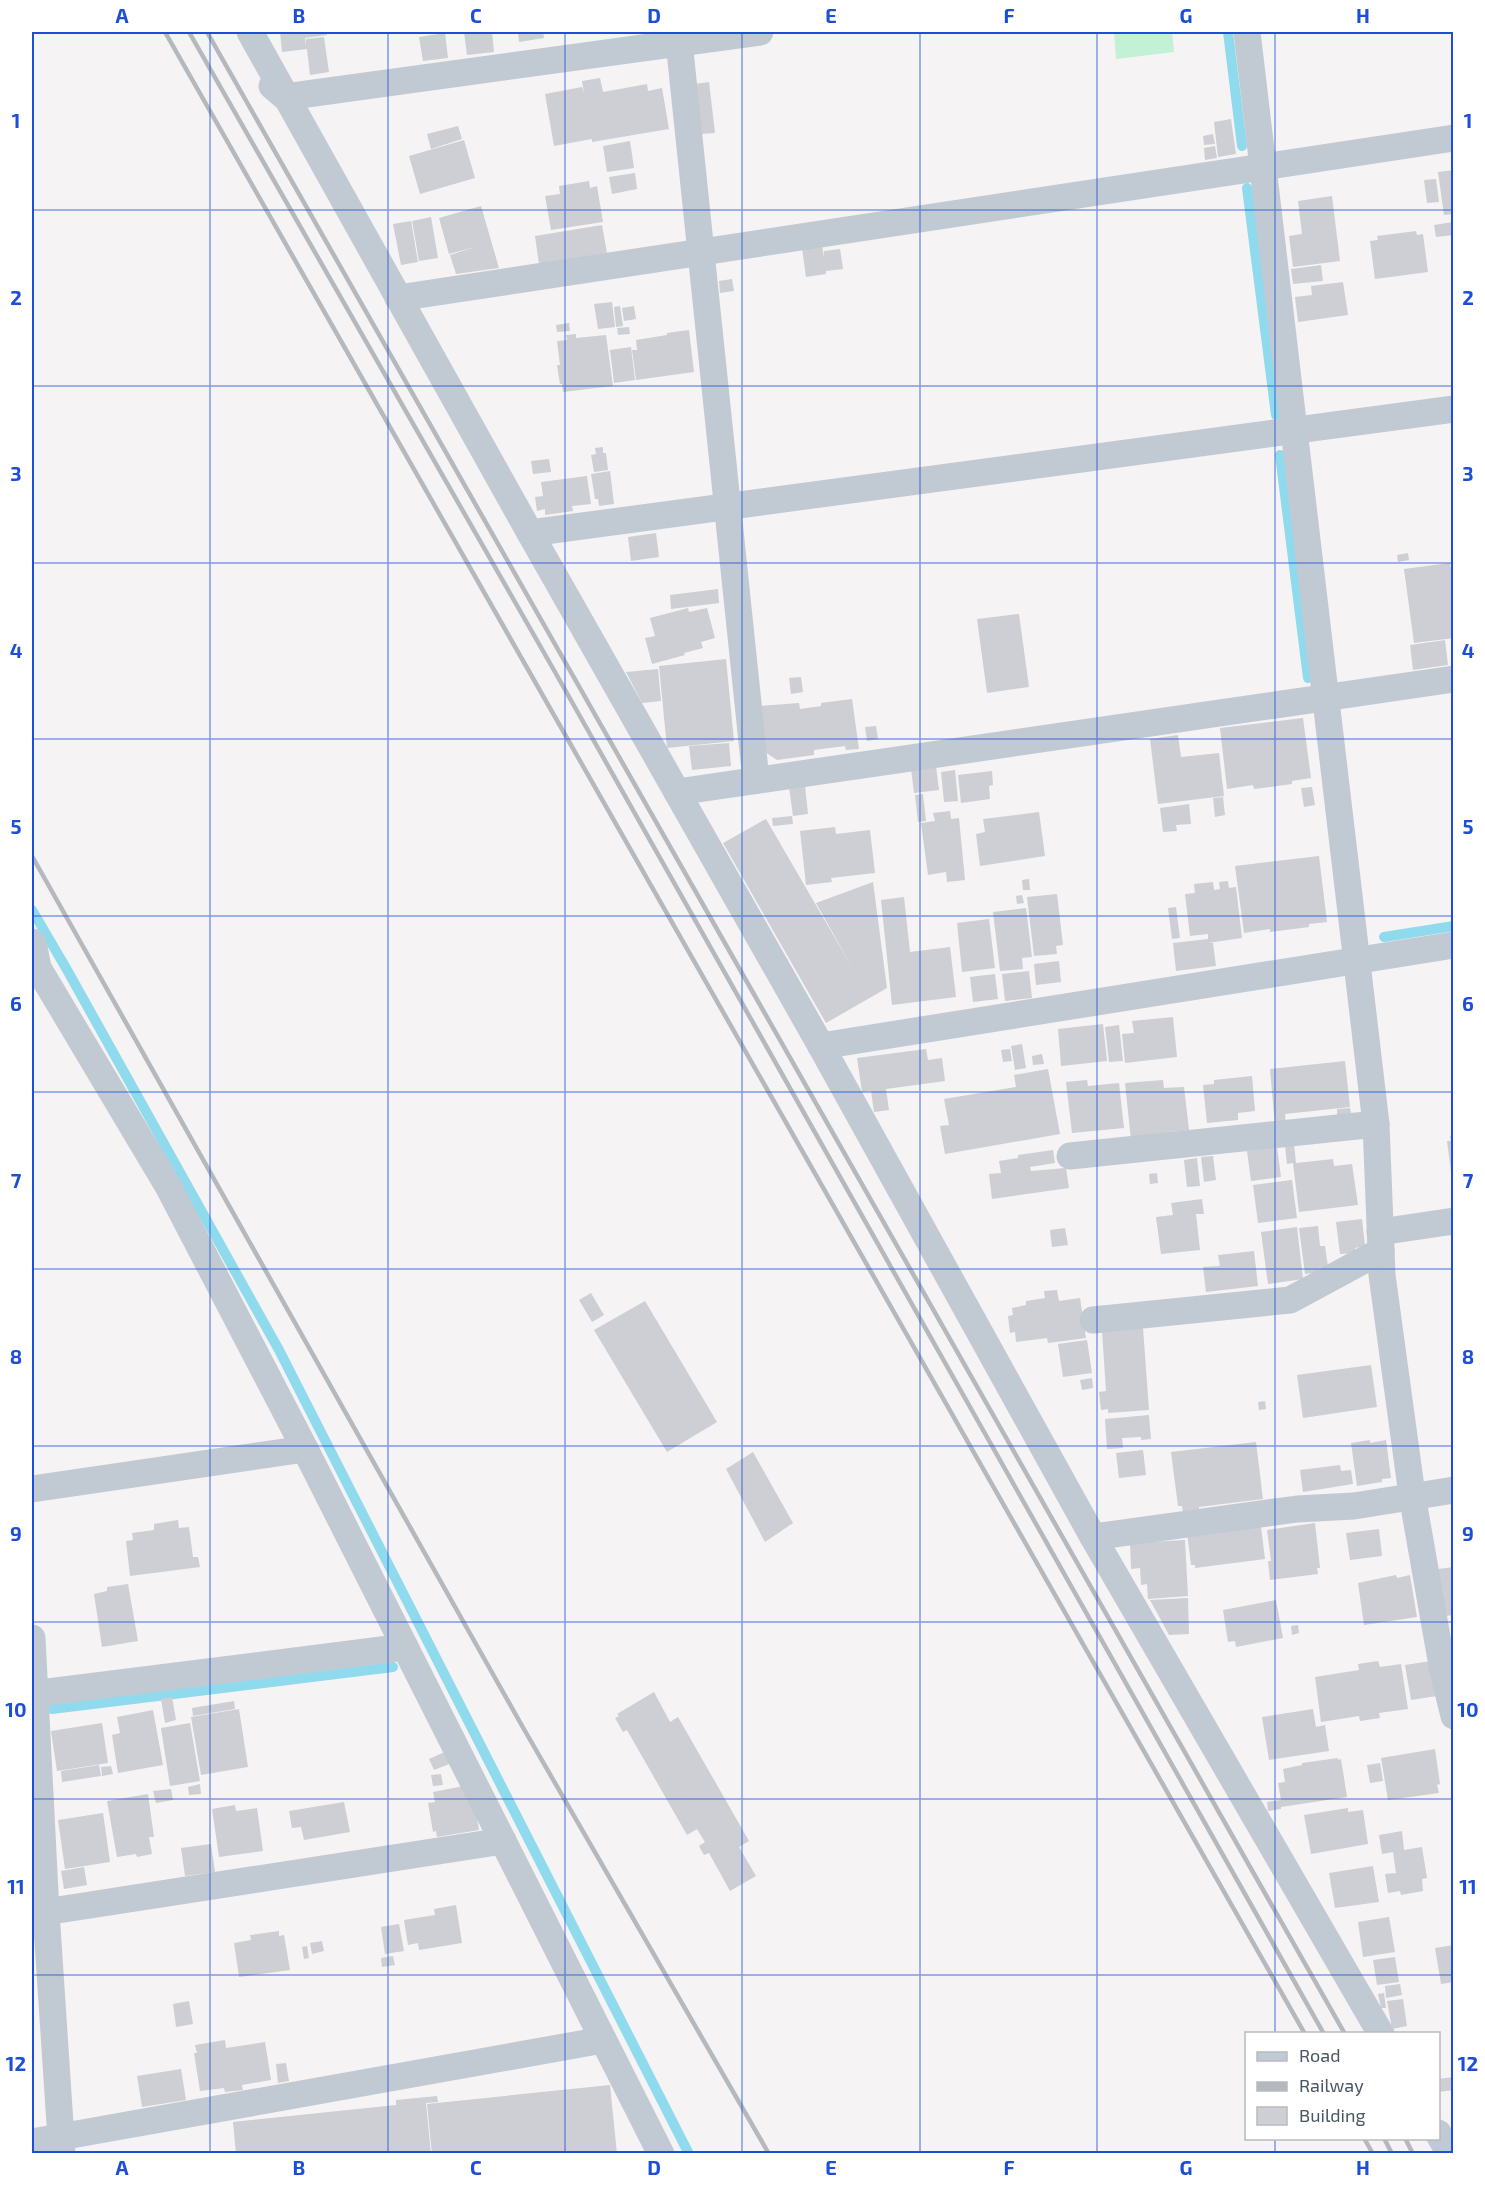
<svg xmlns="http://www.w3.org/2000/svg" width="1485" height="2185" font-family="'Exo 2',sans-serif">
	<rect width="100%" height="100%" fill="#f5f3f3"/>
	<path fill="#c3f1d5" d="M1114 32H1172L1174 52 1116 59Z"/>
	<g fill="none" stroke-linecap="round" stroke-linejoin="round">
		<g stroke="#90daee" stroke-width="10">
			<path d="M1228 32 1242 146"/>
			<path d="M1247 188 1276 415"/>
			<path d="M1280 455 1308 678"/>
			<path d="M32 910 66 968 279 1350 689 2154"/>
			<path d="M1384 937 1454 926"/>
			<path d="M52 1709 393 1667"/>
		</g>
	</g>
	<g fill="#cdcfd5">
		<path d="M280 32H327V35L305 38 306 46V39L324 37 329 72 310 75 307 49 282 52Z"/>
		<path d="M464 32H492L494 52 467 55Z"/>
		<path d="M518 32H543L544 38 519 42Z"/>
		<path d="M445 33 448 58 423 61 419 37Z"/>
		<path d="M600 78 603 92 647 84 648 91 662 88 669 129 592 142V139L554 146 545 94 582 87 584 93 582 81Z"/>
		<path d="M709 82 715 133 699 134 694 84Z"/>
		<path d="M1231 119 1236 154 1218 157 1214 122Z"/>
		<path d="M458 126 462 139 431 149 427 134Z"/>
		<path d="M1213 134 1215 144 1204 145 1203 136Z"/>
		<path d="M464 140 475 178 420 194 409 156Z"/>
		<path d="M630 141 634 168 607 172 603 146Z"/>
		<path d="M1215 146 1217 158 1205 160 1204 148Z"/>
		<path d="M1454 170V214L1444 215 1438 172Z"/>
		<path d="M635 173 637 189 612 194 609 177Z"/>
		<path d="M1436 179 1439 202 1427 203 1424 180Z"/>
		<path d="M589 181 590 188 597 186 603 222 551 230 545 196 560 194 559 186Z"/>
		<path d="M1332 196 1340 261 1293 267 1289 236 1302 234 1298 201Z"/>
		<path d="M481 206 499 268 456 274 450 255 475 247 449 254 439 218Z"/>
		<path d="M431 217 438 258 419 261 412 221Z"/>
		<path d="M411 221 418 262 401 265 393 224Z"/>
		<path d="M1453 222 1454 235 1436 237 1434 225Z"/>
		<path d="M602 225 607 253 539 264 535 236Z"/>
		<path d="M1416 231 1417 235 1423 234 1428 272 1375 279 1370 241 1378 240 1377 236Z"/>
		<path d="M822 246 824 257V251L840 249 843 269 826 271V274L806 277 802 248Z"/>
		<path d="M1321 265 1323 281 1293 284 1291 269Z"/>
		<path d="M732 279 734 291 720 293 719 281Z"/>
		<path d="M1343 282 1348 315 1298 322 1295 297 1312 295 1311 286Z"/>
		<path d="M612 302 615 327 598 329 594 304Z"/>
		<path d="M620 306 623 326 616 327 614 307Z"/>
		<path d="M634 306 636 319 624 321 622 308Z"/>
		<path d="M569 323 570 331 557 332 556 325Z"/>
		<path d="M629 327 630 334 618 335 617 328Z"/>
		<path d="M689 330 694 372 636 380 632 350H637L636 340 667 335V333Z"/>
		<path d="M576 334V338L606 335 613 386 563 392 562 384H560L557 365H560L557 341 567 340 566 335Z"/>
		<path d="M631 347 635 380 614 383 610 350Z"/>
		<path d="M603 447V453H606L608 470 594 472 591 455 596 454 595 448Z"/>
		<path d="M549 459 551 472 533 474 531 461Z"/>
		<path d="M610 471 614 504 599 506 598 499H595L591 474Z"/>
		<path d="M587 476 591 504 572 506 573 511 545 515V509L537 511 535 497 543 496 541 482Z"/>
		<path d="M656 533 659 557 631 561 628 537Z"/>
		<path d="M1408 553 1409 560 1398 562 1397 555Z"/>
		<path d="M1450 563 1454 593V638L1414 643 1404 569Z"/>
		<path d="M718 589 719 603 671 609 670 595Z"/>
		<path d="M688 608 689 612 707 608 715 638 701 642 703 648 684 653 685 655 652 664 645 638 655 636 650 618Z"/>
		<path d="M1019 614 1029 687 987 693 977 619Z"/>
		<path d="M1445 640 1448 665 1413 670 1410 645Z"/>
		<path d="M726 659 734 741 667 748 659 666Z"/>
		<path d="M658 669 661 701 642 703 626 672Z"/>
		<path d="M801 677 803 692 791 694 789 678Z"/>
		<path d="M852 699 859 749 846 750 845 746 814 750V755L777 760 765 752 759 706 799 703 800 709 821 706V703Z"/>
		<path d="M1303 718 1311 778 1292 781V784L1254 789 1253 785 1227 789 1220 728Z"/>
		<path d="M876 726 878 739 867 741 865 727Z"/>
		<path d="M1178 735 1181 757 1219 753 1224 796 1158 804 1150 739Z"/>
		<path d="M729 743 731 766 692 770 689 746Z"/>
		<path d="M936 766 939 790 914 793 911 769Z"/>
		<path d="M955 770 958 801 944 802 941 772Z"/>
		<path d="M992 771 993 785 989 786 990 799 961 803 958 775Z"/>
		<path d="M805 785 808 814 793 816 789 787Z"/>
		<path d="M1312 787 1315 805 1304 807 1301 788Z"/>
		<path d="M923 794 926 821 918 822 915 795Z"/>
		<path d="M1223 797 1225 815 1215 817 1213 798Z"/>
		<path d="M1189 804 1191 824 1176 825 1177 831 1163 832 1160 808Z"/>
		<path d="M950 811 951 819 959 818 965 880 947 882 946 872 928 875 921 823 935 821 933 813Z"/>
		<path d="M1039 812 1045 856 980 866 976 834 985 832 983 819Z"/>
		<path d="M792 816 793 824 773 826 772 818Z"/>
		<path d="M766 819 853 969 816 903 873 882 887 988 826 1023 723 843Z"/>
		<path d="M835 827 836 834 870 830 875 873 831 878 832 882 806 885 800 831Z"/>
		<path d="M1319 856 1327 922 1309 924V927L1270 932V929L1244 933 1235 866Z"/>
		<path d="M1029 879 1030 890H1023L1022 880Z"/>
		<path d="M1228 881 1229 888 1236 887 1242 938 1208 943H1213L1216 966 1176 971 1173 943 1208 939V934L1190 936 1185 894 1195 893 1194 884 1213 882 1214 890 1220 889 1219 882Z"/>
		<path d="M1057 894 1063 945 1056 946 1057 954 1034 956 1027 897Z"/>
		<path d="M1022 895 1024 903 1017 904 1016 896Z"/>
		<path d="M904 897 910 952 950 947 956 997 892 1005 881 900Z"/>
		<path d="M1176 907 1180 938 1172 939 1168 908Z"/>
		<path d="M1026 908 1032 957 1022 958 1023 969 1000 971 993 912Z"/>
		<path d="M989 919 995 968 962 972 957 923Z"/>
		<path d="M1059 961 1061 982 1036 985 1034 964Z"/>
		<path d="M1029 971 1032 998 1005 1001 1002 974Z"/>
		<path d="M995 974 998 999 973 1002 970 977Z"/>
		<path d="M1173 1017 1177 1057 1125 1063 1122 1034 1134 1033 1132 1021Z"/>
		<path d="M1103 1024 1107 1061 1061 1066 1058 1029Z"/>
		<path d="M1119 1025 1123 1061 1109 1062 1105 1027Z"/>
		<path d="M1022 1044 1026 1068 1015 1070 1011 1046Z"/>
		<path d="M926 1049 928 1060 942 1058 945 1081 886 1089 889 1110 874 1112 871 1091 862 1092 857 1058Z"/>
		<path d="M1010 1049 1012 1061 1003 1062 1001 1050Z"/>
		<path d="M1042 1054 1044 1064 1033 1065 1032 1056Z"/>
		<path d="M1345 1061 1350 1107 1285 1114 1286 1126 1275 1127 1270 1069Z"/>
		<path d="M1048 1069 1060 1134 945 1154 940 1126 949 1125 944 1099 1016 1087 1014 1075Z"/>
		<path d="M1252 1076 1255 1111 1238 1113V1120L1207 1123 1203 1085 1214 1084V1080Z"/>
		<path d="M1087 1080 1088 1086 1119 1083 1124 1128 1072 1133 1066 1082Z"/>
		<path d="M1163 1080 1164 1088 1184 1087 1189 1130H1185L1186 1136 1178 1131 1169 1132V1136L1131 1140 1125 1083Z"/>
		<path d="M1350 1108 1352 1117 1337 1118V1109Z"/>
		<path d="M1454 1135V1178L1452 1179 1447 1141H1451L1450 1136Z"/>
		<path d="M1294 1144 1296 1163 1333 1159 1334 1166 1352 1164 1358 1205 1299 1212 1293 1163 1287 1164 1285 1145Z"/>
		<path d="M1277 1147 1281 1177 1251 1181 1247 1151Z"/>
		<path d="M1053 1150 1055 1163 1030 1167 1031 1171 1066 1168 1069 1188 992 1199 989 1174 1001 1173 999 1161 1018 1158V1155Z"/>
		<path d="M1213 1156 1216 1180 1204 1182 1201 1157Z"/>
		<path d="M1197 1158 1200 1186 1187 1187 1184 1160Z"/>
		<path d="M1157 1173 1158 1183 1150 1184 1149 1174Z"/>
		<path d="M1292 1180 1297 1218 1258 1223 1253 1185Z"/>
		<path d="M1202 1199 1204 1214H1196L1200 1250 1161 1254 1156 1217 1173 1215 1171 1203Z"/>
		<path d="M1362 1219 1365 1246 1355 1248 1356 1253 1340 1254 1336 1222Z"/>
		<path d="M1318 1226 1320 1246H1325L1328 1267 1319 1268V1272L1305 1274 1299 1228Z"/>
		<path d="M1297 1227 1303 1279 1268 1284 1261 1232Z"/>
		<path d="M1065 1228 1068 1245 1052 1247 1050 1230Z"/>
		<path d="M1254 1251 1258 1286 1206 1292 1203 1267 1220 1266 1218 1255Z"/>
		<path d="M1057 1290 1059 1301 1080 1298 1086 1338 1048 1343 1047 1338 1016 1342 1015 1332 1010 1333 1008 1316 1013 1315 1012 1308 1026 1305V1301L1045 1298 1044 1291Z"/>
		<path d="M591 1293 604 1315 592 1322 579 1300Z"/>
		<path d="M645 1301 717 1422 667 1452 594 1330Z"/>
		<path d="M1143 1328 1149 1410 1108 1413V1409L1101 1410 1099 1392 1106 1391 1102 1331Z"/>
		<path d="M1087 1340 1092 1373 1063 1377 1058 1344Z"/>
		<path d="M1371 1365 1377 1407 1303 1418 1297 1375Z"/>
		<path d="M1092 1378 1093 1388 1082 1390 1080 1380Z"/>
		<path d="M1265 1401 1266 1409 1259 1410 1258 1402Z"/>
		<path d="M1149 1415 1151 1439 1141 1440V1437L1122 1438 1123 1448 1107 1449 1105 1419Z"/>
		<path d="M1370 1440V1443L1386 1440 1391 1478 1382 1479V1482L1357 1486 1351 1443Z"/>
		<path d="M1256 1442 1263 1499 1199 1507V1510L1183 1513 1182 1506H1178L1171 1452Z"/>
		<path d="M1143 1450 1146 1475 1119 1478 1116 1453Z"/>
		<path d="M753 1452 793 1523 765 1542 726 1469Z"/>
		<path d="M1340 1465 1341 1471 1351 1470 1353 1484 1303 1492 1300 1470Z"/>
		<path d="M1260 1519 1265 1559 1195 1568V1565H1191L1187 1533Z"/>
		<path d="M178 1520 179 1528 189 1527 193 1557H198L200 1567 130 1576 126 1541 133 1540 132 1533 154 1530V1524Z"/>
		<path d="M1315 1523 1320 1568H1317L1318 1574 1270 1580 1268 1561H1271L1267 1530Z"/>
		<path d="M1379 1529 1382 1556 1350 1560 1346 1533Z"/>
		<path d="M1185 1540 1188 1596 1148 1599 1147 1584 1141 1585 1140 1568 1131 1569 1130 1543Z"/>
		<path d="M1454 1567V1615L1445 1616 1438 1569Z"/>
		<path d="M1396 1575 1397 1578 1410 1575 1417 1617 1364 1625 1358 1583Z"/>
		<path d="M128 1584 138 1641 102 1647 94 1594 107 1591V1587Z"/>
		<path d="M1188 1598 1189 1634 1169 1635 1150 1600Z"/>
		<path d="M1276 1600 1283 1638 1236 1647 1235 1641 1228 1642 1223 1610Z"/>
		<path d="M1298 1625 1299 1633 1292 1635 1291 1626Z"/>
		<path d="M1378 1661 1380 1667 1401 1664 1408 1709 1379 1713 1380 1718 1360 1721 1359 1716 1321 1722 1315 1677 1359 1670 1358 1664Z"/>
		<path d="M1431 1661 1437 1696 1411 1700 1405 1665Z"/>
		<path d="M654 1692 670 1722 678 1717 749 1841 739 1847 756 1876 730 1891 709 1853 704 1855 699 1846 705 1842 697 1829 687 1835 627 1730 623 1732 615 1718 619 1716 617 1714Z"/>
		<path d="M172 1697 176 1720 165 1723 161 1699Z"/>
		<path d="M234 1701 235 1709 193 1716 192 1708Z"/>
		<path d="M239 1709 248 1767 201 1775 191 1717Z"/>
		<path d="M1313 1709 1316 1727 1325 1725 1329 1751 1269 1760 1262 1717Z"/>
		<path d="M153 1710 163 1765 118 1773 112 1735 120 1733 117 1717Z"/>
		<path d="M102 1723 108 1763 57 1771 51 1731Z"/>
		<path d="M190 1723 200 1781 170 1786 161 1728Z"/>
		<path d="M1435 1749 1440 1784 1437 1785 1439 1793 1388 1800 1381 1758Z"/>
		<path d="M447 1751 452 1763 434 1770 429 1759Z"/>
		<path d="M1338 1758V1760L1341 1759 1347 1797 1281 1807V1809L1268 1811 1267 1802 1281 1800 1278 1783 1285 1782 1283 1769 1302 1765V1763Z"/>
		<path d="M1380 1763 1383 1781 1370 1783 1367 1765Z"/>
		<path d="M99 1765 101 1776 62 1782 61 1771Z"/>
		<path d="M111 1766 113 1774 102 1776 101 1767Z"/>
		<path d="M441 1774 443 1785 433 1786 431 1775Z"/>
		<path d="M200 1784 201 1794 189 1795 188 1787Z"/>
		<path d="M464 1786 475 1807 479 1830 437 1837 436 1831 433 1832 428 1803 435 1802 433 1792Z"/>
		<path d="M171 1789 173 1800 156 1803 153 1791Z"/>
		<path d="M148 1794 154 1837H149L152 1854 137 1857 136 1854 117 1857 107 1801Z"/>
		<path d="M344 1802 350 1832 304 1840 301 1827 292 1828 289 1811Z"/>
		<path d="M235 1805 236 1811 257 1808 263 1851 219 1857 212 1809Z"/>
		<path d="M1348 1808V1812L1363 1810 1368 1844 1311 1854 1304 1815Z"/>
		<path d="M103 1813 110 1862 65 1869 58 1820Z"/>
		<path d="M1402 1831 1404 1850 1422 1847 1427 1878 1422 1879 1423 1891 1401 1895 1400 1891 1388 1893 1385 1874 1396 1873 1393 1852 1382 1854 1379 1835Z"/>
		<path d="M211 1844 215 1872 185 1876 181 1848Z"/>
		<path d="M1373 1866 1379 1902 1335 1908 1329 1873Z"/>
		<path d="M84 1867 87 1885 64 1889 61 1871Z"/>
		<path d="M456 1905 462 1943 419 1950 418 1943 408 1945 404 1920 435 1915 434 1909Z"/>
		<path d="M1389 1917 1395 1952 1363 1957 1358 1922Z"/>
		<path d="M399 1924 404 1951 385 1954 381 1927Z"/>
		<path d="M279 1931V1936L284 1935 290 1970 239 1977 234 1943 251 1940 250 1935Z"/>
		<path d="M322 1941 324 1951 312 1954 310 1943Z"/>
		<path d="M1454 1945V1982L1441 1984 1435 1948Z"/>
		<path d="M307 1946 309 1958 304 1959 302 1947Z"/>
		<path d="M393 1956 395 1965 382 1967 381 1958Z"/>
		<path d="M1395 1957 1399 1982 1377 1985 1373 1960Z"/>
		<path d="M1400 1984 1402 1995 1386 1998 1385 1986Z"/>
		<path d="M1384 1993 1386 2008H1381L1378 1994Z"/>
		<path d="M1403 1999 1407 2026 1392 2029 1387 2001Z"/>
		<path d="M189 2001 193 2024 176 2027 173 2004Z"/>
		<path d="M225 2040 226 2048 265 2042 271 2080 242 2085 243 2090 225 2092 224 2088 200 2091 194 2053H197L195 2045Z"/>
		<path d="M286 2063 289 2081 278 2083 276 2064Z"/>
		<path d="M181 2069 186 2100 142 2107 137 2076Z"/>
		<path d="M1454 2077V2090L1438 2092V2079Z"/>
		<path d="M610 2085 617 2154H432L427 2104Z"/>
		<path d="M437 2096 438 2102 426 2103 431 2154H236L233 2122 396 2105V2100Z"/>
	</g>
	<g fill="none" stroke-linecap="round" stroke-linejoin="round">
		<g stroke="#c1cad2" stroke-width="27">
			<path d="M250 32 530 533 821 1046 1093 1537 1381 2034"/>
			<path d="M678 32 756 780"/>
			<path d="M1247 32 1376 1124 1382 1275 1412 1495 1443 1671 1454 1716"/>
			<path d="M272 86 285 97 760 32"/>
			<path d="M398 298 1454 138"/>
			<path d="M530 533 1454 409"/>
			<path d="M677 792 1454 679"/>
			<path d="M32 942 34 947 38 968 32 969"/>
			<path d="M38 968 168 1186 305 1449 661 2154"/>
			<path d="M821 1046 1454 945"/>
			<path d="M1070 1156 1376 1124"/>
			<path d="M1380 1232 1454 1221"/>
			<path d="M1093 1320 1290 1300 1381 1251"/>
			<path d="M32 1489 305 1449"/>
			<path d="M1093 1537 1297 1509 1354 1506 1454 1490"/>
			<path d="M32 1638 46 1912 62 2154"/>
			<path d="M32 1694 405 1647"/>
			<path d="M32 1914 503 1841"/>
			<path d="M1438 2133 1450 2154"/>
			<path d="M32 2142 603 2040"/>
		</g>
		<g stroke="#b5b8bd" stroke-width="4.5">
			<path d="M165 32 1305 2034"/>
			<path d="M189 32 555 672 1324 2034"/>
			<path d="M207 32 1345 2034"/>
			<path d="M32 856 521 1724 769 2154"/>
			<path d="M1364 2138 1373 2154"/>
			<path d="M1384 2138 1392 2154"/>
			<path d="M1405 2138 1413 2154"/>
		</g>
	</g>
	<path fill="none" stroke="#1d4ed8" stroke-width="1.5" stroke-opacity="0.55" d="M210 32V2154M388 32V2154M565 32V2154M742 32V2154M920 32V2154M1097 32V2154M1275 32V2034M32 210H1454M32 386H1454M32 563H1454M32 739H1454M32 916H1454M32 1092H1454M32 1269H1454M32 1446H1454M32 1622H1454M32 1799H1454M32 1975H1454M1275 2138V2154"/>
	<rect width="1485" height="2185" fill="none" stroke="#ffffff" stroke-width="66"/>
	<rect x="1245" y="2032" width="195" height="108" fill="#ffffff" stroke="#b7bbc0" stroke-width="1.5"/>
	<rect x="1257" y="2052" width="30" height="9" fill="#c1cad2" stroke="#b7bbc0" stroke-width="1.5"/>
	<text x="1299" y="2062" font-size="18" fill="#4a5661">Road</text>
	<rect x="1257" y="2082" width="30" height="9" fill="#b5b8bd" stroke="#b7bbc0" stroke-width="1.5"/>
	<text x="1299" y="2092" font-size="18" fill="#4a5661">Railway</text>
	<rect x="1257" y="2107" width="30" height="18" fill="#cdcfd5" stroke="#b7bbc0" stroke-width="1.5"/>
	<text x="1299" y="2122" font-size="18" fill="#4a5661">Building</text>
	<rect x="33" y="33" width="1419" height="2119" fill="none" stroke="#1d4ed8" stroke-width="2"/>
	<g font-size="20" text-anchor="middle" font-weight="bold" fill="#1d4ed8">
		<text x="122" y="23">A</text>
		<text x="299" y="23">B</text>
		<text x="476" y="23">C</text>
		<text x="654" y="23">D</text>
		<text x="831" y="23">E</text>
		<text x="1009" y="23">F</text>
		<text x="1186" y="23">G</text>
		<text x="1363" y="23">H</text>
		<text x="16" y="128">1</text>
		<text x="1468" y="128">1</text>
		<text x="16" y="305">2</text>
		<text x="1468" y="305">2</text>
		<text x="16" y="481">3</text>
		<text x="1468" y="481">3</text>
		<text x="16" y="658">4</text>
		<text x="1468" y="658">4</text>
		<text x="16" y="834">5</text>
		<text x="1468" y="834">5</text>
		<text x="16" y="1011">6</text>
		<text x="1468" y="1011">6</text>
		<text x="16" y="1188">7</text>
		<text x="1468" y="1188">7</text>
		<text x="16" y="1364">8</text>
		<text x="1468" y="1364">8</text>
		<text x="16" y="1541">9</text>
		<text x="1468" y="1541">9</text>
		<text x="16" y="1717">10</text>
		<text x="1468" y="1717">10</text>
		<text x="16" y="1894">11</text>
		<text x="1468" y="1894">11</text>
		<text x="16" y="2071">12</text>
		<text x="1468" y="2071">12</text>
		<text x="122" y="2175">A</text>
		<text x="299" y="2175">B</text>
		<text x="476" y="2175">C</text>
		<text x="654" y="2175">D</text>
		<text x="831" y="2175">E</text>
		<text x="1009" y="2175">F</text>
		<text x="1186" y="2175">G</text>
		<text x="1363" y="2175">H</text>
	</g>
</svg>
